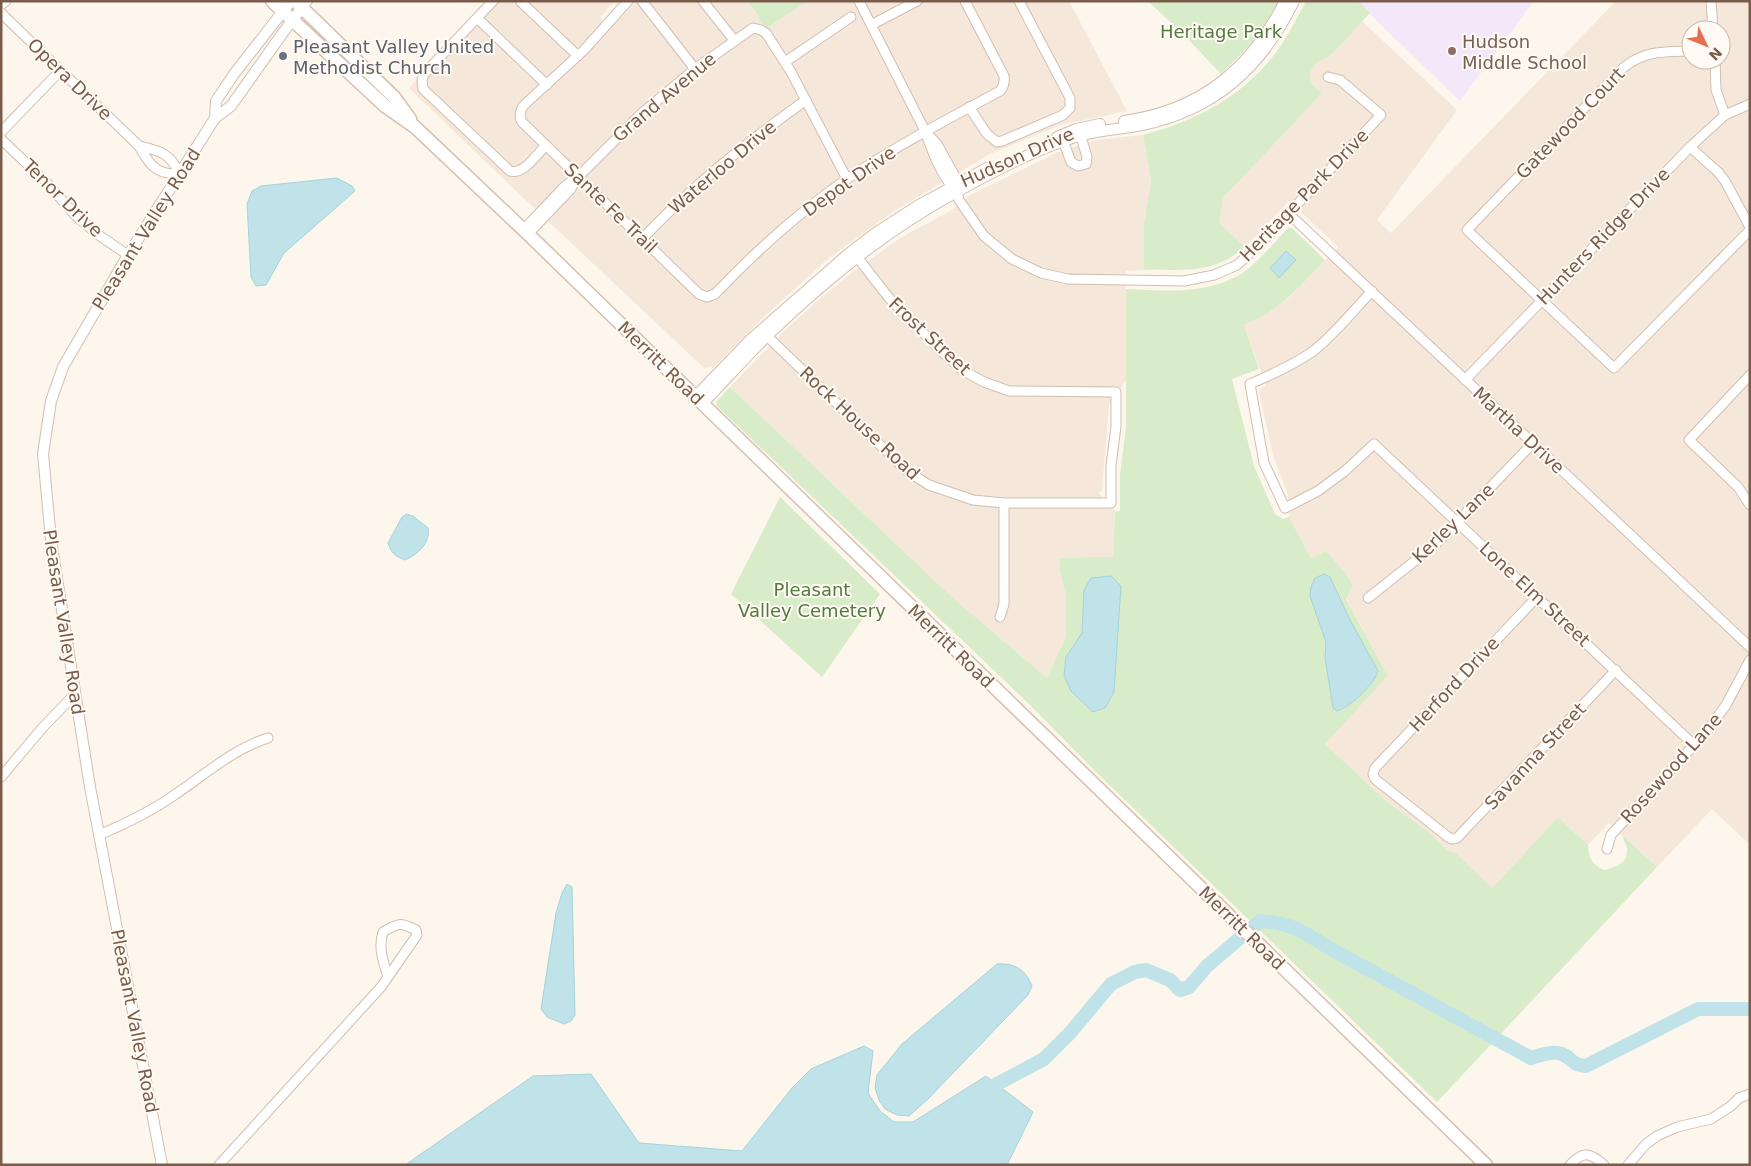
<svg xmlns="http://www.w3.org/2000/svg" width="1751" height="1166" font-family="'DejaVu Sans',sans-serif">
	<rect width="100%" height="100%" fill="#fdf6ec"/>
	<g fill="#f5e8da" fill-rule="evenodd">
		<path d="M488 1H615L600 17 611 28 637 1H747L757 13 760 22 767 28 808 1H1069L1127 111 1060 125 990 154 894 211 829 258 770 311 714 367 704 368 515 190 409 88Z"/>
		<path d="M1616 1H1750V845L1712 809 1657 867 1609 823 1588 845 1558 817 1492 888 1456 853 1448 851 1429 832 1388 803 1324 744 1388 676 1346 598 1311 558 1289 517 1288 494 1274 459 1259 392 1260 388 1266 386 1244 325 1254 321 1288 299 1338 247 1289 201 1245 247 1218 223 1223 198 1321 93 1313 88 1309 78 1312 68 1319 60 1330 56 1362 21 1457 110 1377 220 1391 233ZM1691 30H1721V60H1691Z"/>
		<path d="M1143 135 1151 181 1144 223V270L1126 271V381L1109 404 1102 490 1099 493 1115 511 1113 558 1060 571 1066 597V636L1047 678 954 599 730 387 781 334 814 304 854 271 900 238 952 210 970 195 1056 153 1095 140Z"/>
	</g>
	<path fill="#f3e8fa" d="M1356 1H1534L1460 101Z"/>
	<g fill="#d8ecc9">
		<path d="M747 1H808L767 28 760 22 757 13Z"/>
		<path d="M1148 1H1279L1258 37 1221 74 1185 36Z"/>
		<path d="M1306 1H1358L1370 13C1357 26 1345 41 1332 54 1326 59 1317 60 1313 67 1306 78 1312 87 1322 93L1223 198 1219 223 1245 247C1212 275 1185 269 1144 270V223L1151 181 1143 135C1196 121 1244 96 1277 51 1288 36 1297 18 1306 1Z"/>
		<path d="M1288 228H1292L1325 260C1299 288 1280 310 1244 325L1259 369 1232 379 1254 466 1275 514 1283 519 1289 517 1311 558 1326 551 1346 574 1353 586 1346 599 1388 676 1325 744 1388 803 1429 832 1448 851 1456 853 1492 888 1558 817 1588 845C1589 859 1592 864 1604 870 1614 868 1627 864 1627 851 1628 846 1623 841 1623 836L1657 867 1437 1102 1095 771 1027 702 718 407 716 402 730 387 954 599 1047 678 1066 636V597L1060 571V558L1113 557 1115 511H1120V475L1126 426V289C1166 291 1209 295 1244 272 1260 260 1274 243 1288 228Z"/>
		<path d="M780 497 880 594 822 677 731 594Z"/>
	</g>
	<g fill="#bfe3e8" stroke="#a5d3da">
		<path d="M337 178 352 186 355 191 284 253 266 285 256 286 251 277 247 204 252 191 261 186Z"/>
		<path d="M1286 251 1296 260 1279 278 1270 268Z"/>
		<path d="M407 514 413 516 428 528C431 543 417 555 405 560 395 556 391 553 388 543L402 517Z"/>
		<path d="M1324 574 1330 577 1349 618 1378 671C1374 685 1350 707 1337 711L1333 708 1325 657 1326 642 1310 596 1311 587 1315 578Z"/>
		<path d="M1111 576 1121 586 1114 692 1105 708 1093 712 1071 691 1064 676 1066 657 1082 633 1084 590 1091 578Z"/>
		<path d="M567 884 572 887 575 1015 571 1021 564 1024 547 1017 541 1009 556 913 562 893Z"/>
		<path d="M997 964C1015 963 1025 969 1032 986L1028 995 928 1099 909 1116 897 1115 885 1109 879 1100 875 1088 877 1075 902 1044Z"/>
		<path d="M864 1046 873 1051 868 1093 880 1111 894 1122H913L986 1076 1033 1112 1007 1165H405L533 1076 591 1074 639 1143 742 1151 792 1088 811 1069Z"/>
	</g>
	<g fill="none" stroke-linecap="round" stroke-linejoin="round">
		<path stroke="#bfe3e8" stroke-width="14" d="M984 1096 997 1084 1044 1059 1070 1033 1111 984 1135 972 1146 970 1170 980 1180 990 1189 987 1207 966 1260 921C1292 923 1303 931 1329 948L1531 1058C1541 1055 1555 1049 1566 1056 1576 1063 1572 1064 1586 1066L1698 1009H1750"/>
		<defs>
			<g id="minor">
				<path d="M493 1 424 74 422 80 423 89 510 171C524 175 537 154 546 145"/>
				<path d="M520 1 578 56"/>
				<path d="M628 1 584 50 523 106C520 112 519 116 522 122L699 294 707 297 715 294C755 252 799 212 847 179 896 146 948 119 1000 91 1004 86 1005 82 1004 76L965 1"/>
				<path d="M642 1 695 69"/>
				<path d="M703 1 734 40"/>
				<path d="M859 1 925 131C932 151 941 176 957 192"/>
				<path d="M1711 1 1713 30"/>
				<path d="M1 5 6 1"/>
				<path d="M1 13 139 146"/>
				<path d="M477 18 547 85"/>
				<path d="M871 25 917 1"/>
				<path d="M1691 51C1664 52 1645 50 1623 68L1467 230 1614 368 1750 230"/>
				<path d="M1715 60 1716 90 1725 115"/>
				<path d="M785 62 851 17"/>
				<path d="M969 107 987 134 997 142 1002 141 1063 115 1070 108V98L1019 1"/>
				<path d="M925 131 937 144 958 182 957 192 959 200 984 236 1012 259 1041 273 1068 279 1184 281 1214 275 1237 265 1258 246 1381 115 1340 80 1328 77"/>
				<path d="M1 132 61 70"/>
				<path d="M1061 135 1071 162 1078 166 1086 164 1087 157 1079 130"/>
				<path d="M1 139 46 182 77 217 100 236 128 255"/>
				<path d="M139 146C160 151 171 153 179 174 156 175 149 164 139 146Z"/>
				<path d="M1690 147 1718 172 1725 181 1750 227"/>
				<path d="M1289 214 1750 647"/>
				<path d="M523 230 565 186 578 177 642 113 695 69 753 28 761 30 766 33 791 72 847 179"/>
				<path d="M528 234 570 190 574 183"/>
				<path d="M642 239C692 186 747 142 806 100"/>
				<path d="M1372 291C1352 312 1334 335 1312 352 1293 365 1271 375 1250 384L1264 463 1285 508 1318 491 1345 471 1374 444 1694 745"/>
				<path d="M767 336 907 471 929 485 973 500 1004 503H1111V465L1116 426V392L1009 391 984 382 962 370 939 349 889 298 854 253"/>
				<path d="M1750 375 1689 440 1738 487 1750 505"/>
				<path d="M1465 380 1690 147 1725 115 1750 104"/>
				<path d="M1538 596 1375 768 1373 774 1375 779 1448 837 1452 839 1457 838 1616 670"/>
				<path d="M1368 598 1435 545 1533 443"/>
				<path d="M1000 617 1004 604V503"/>
				<path d="M1 777 44 726 75 694"/>
				<path d="M99 835C125 824 150 812 173 796 203 776 233 749 268 738"/>
				<path d="M1607 849 1611 835 1707 731 1726 705 1750 660"/>
				<path d="M219 1165 381 987 417 935 416 930C400 922 398 923 383 932 378 948 383 961 388 977"/>
				<path d="M1570 1165C1583 1151 1590 1152 1604 1165"/>
				<path d="M1628 1165 1646 1144 1657 1136 1677 1127 1711 1119 1731 1106 1739 1098 1750 1094"/>
			</g>
			<g id="tertiary">
				<path d="M215 118 216 101 234 74 291 1"/>
				<path d="M1124 121C1201 110 1251 69 1285 1"/>
				<path d="M1057 137 1076 129 1100 124"/>
				<path d="M696 396 751 339 847 255 874 234 919 205 989 167"/>
				<path d="M703 403C725 380 746 357 768 335 824 281 884 232 951 195 992 172 1034 150 1078 136 1099 130 1121 129 1142 125 1215 110 1262 67 1294 1"/>
				<path d="M162 1165 90 787 51 540 43 454 51 401 63 367 128 255 215 118 231 106 282 34 307 1"/>
			</g>
			<g id="secondary">
				<path d="M272 1 385 106 415 127 528 234 1486 1165"/>
				<path d="M295 1 394 97 410 119"/>
			</g>
		</defs>
		<use href="#minor" stroke="#d1beb0" stroke-width="11"/>
		<use href="#tertiary" stroke="#d1beb0" stroke-width="12"/>
		<use href="#secondary" stroke="#d6c0b0" stroke-width="15"/>
		<use href="#minor" stroke="#fff" stroke-width="9"/>
		<use href="#tertiary" stroke="#fff" stroke-width="10"/>
		<use href="#secondary" stroke="#fff" stroke-width="12"/>
	</g>
	<circle fill="#8d6e63" stroke="#fffaf3" stroke-width="2" cx="1452" cy="51" r="5"/>
	<circle fill="#6b7280" stroke="#fffaf3" stroke-width="2" cx="283" cy="56" r="5"/>
	<g text-anchor="middle" dominant-baseline="central" stroke-width="4" stroke-linejoin="round" paint-order="stroke">
		<g font-size="18" fill="#537a41" stroke="#fffaf3">
			<text x="1221" y="31">Heritage Park</text>
			<text x="812" y="589">Pleasant<tspan x="812" dy="21">Valley Cemetery</tspan></text>
		</g>
		<g font-size="18" fill="#785e54" stroke="#fffaf3" text-anchor="start">
			<text x="1462" y="41">Hudson<tspan x="1462" dy="21">Middle School</tspan></text>
		</g>
		<g font-size="18" fill="#5b616d" stroke="#fffaf3" text-anchor="start">
			<text x="293" y="46">Pleasant Valley United<tspan x="293" dy="21">Methodist Church</tspan></text>
		</g>
		<g font-size="18" fill="#7a5c4d" stroke="#fffaf3">
			<text transform="translate(70 79) rotate(44)">Opera Drive</text>
			<text transform="translate(664 97) rotate(-40)">Grand Avenue</text>
			<text transform="translate(1570 123) rotate(-46)">Gatewood Court</text>
			<text transform="translate(1017 157) rotate(-24)">Hudson Drive</text>
			<text transform="translate(722 167) rotate(-40)">Waterloo Drive</text>
			<text transform="translate(849 181) rotate(-35)">Depot Drive</text>
			<text transform="translate(1304 195) rotate(-46)">Heritage Park Drive</text>
			<text transform="translate(63 198) rotate(44)">Tenor Drive</text>
			<text transform="translate(611 208) rotate(44)">Sante Fe Trail</text>
			<text transform="translate(146 229) rotate(-58)">Pleasant Valley Road</text>
			<text transform="translate(1603 236) rotate(-46)">Hunters Ridge Drive</text>
			<text transform="translate(930 336) rotate(43)">Frost Street</text>
			<text transform="translate(661 363) rotate(44)">Merritt Road</text>
			<text transform="translate(860 423) rotate(43)">Rock House Road</text>
			<text transform="translate(1519 430) rotate(43)">Martha Drive</text>
			<text transform="translate(1453 523) rotate(-44)">Kerley Lane</text>
			<text transform="translate(1535 594) rotate(43)">Lone Elm Street</text>
			<text transform="translate(64 622) rotate(81)">Pleasant Valley Road</text>
			<text transform="translate(951 646) rotate(44)">Merritt Road</text>
			<text transform="translate(1454 684) rotate(-47)">Herford Drive</text>
			<text transform="translate(1535 756) rotate(-47)">Savanna Street</text>
			<text transform="translate(1671 768) rotate(-48)">Rosewood Lane</text>
			<text transform="translate(1242 928) rotate(44)">Merritt Road</text>
			<text transform="translate(135 1021) rotate(79)">Pleasant Valley Road</text>
		</g>
	</g>
	<rect width="1751" height="1166" fill="none" stroke="#7a5c4d" stroke-width="5"/>
	<g transform="translate(1706 45) rotate(133)"><circle r="24" fill="#fffaf3" stroke="#cabbb1"/>
	<path d="M0-4L9 19L0 12L-9 19Z" fill="#e76f51"/>
	<text y="-8" font-size="14" font-weight="bold" text-anchor="middle" fill="#7a5c4d">N</text>
	</g>
</svg>
